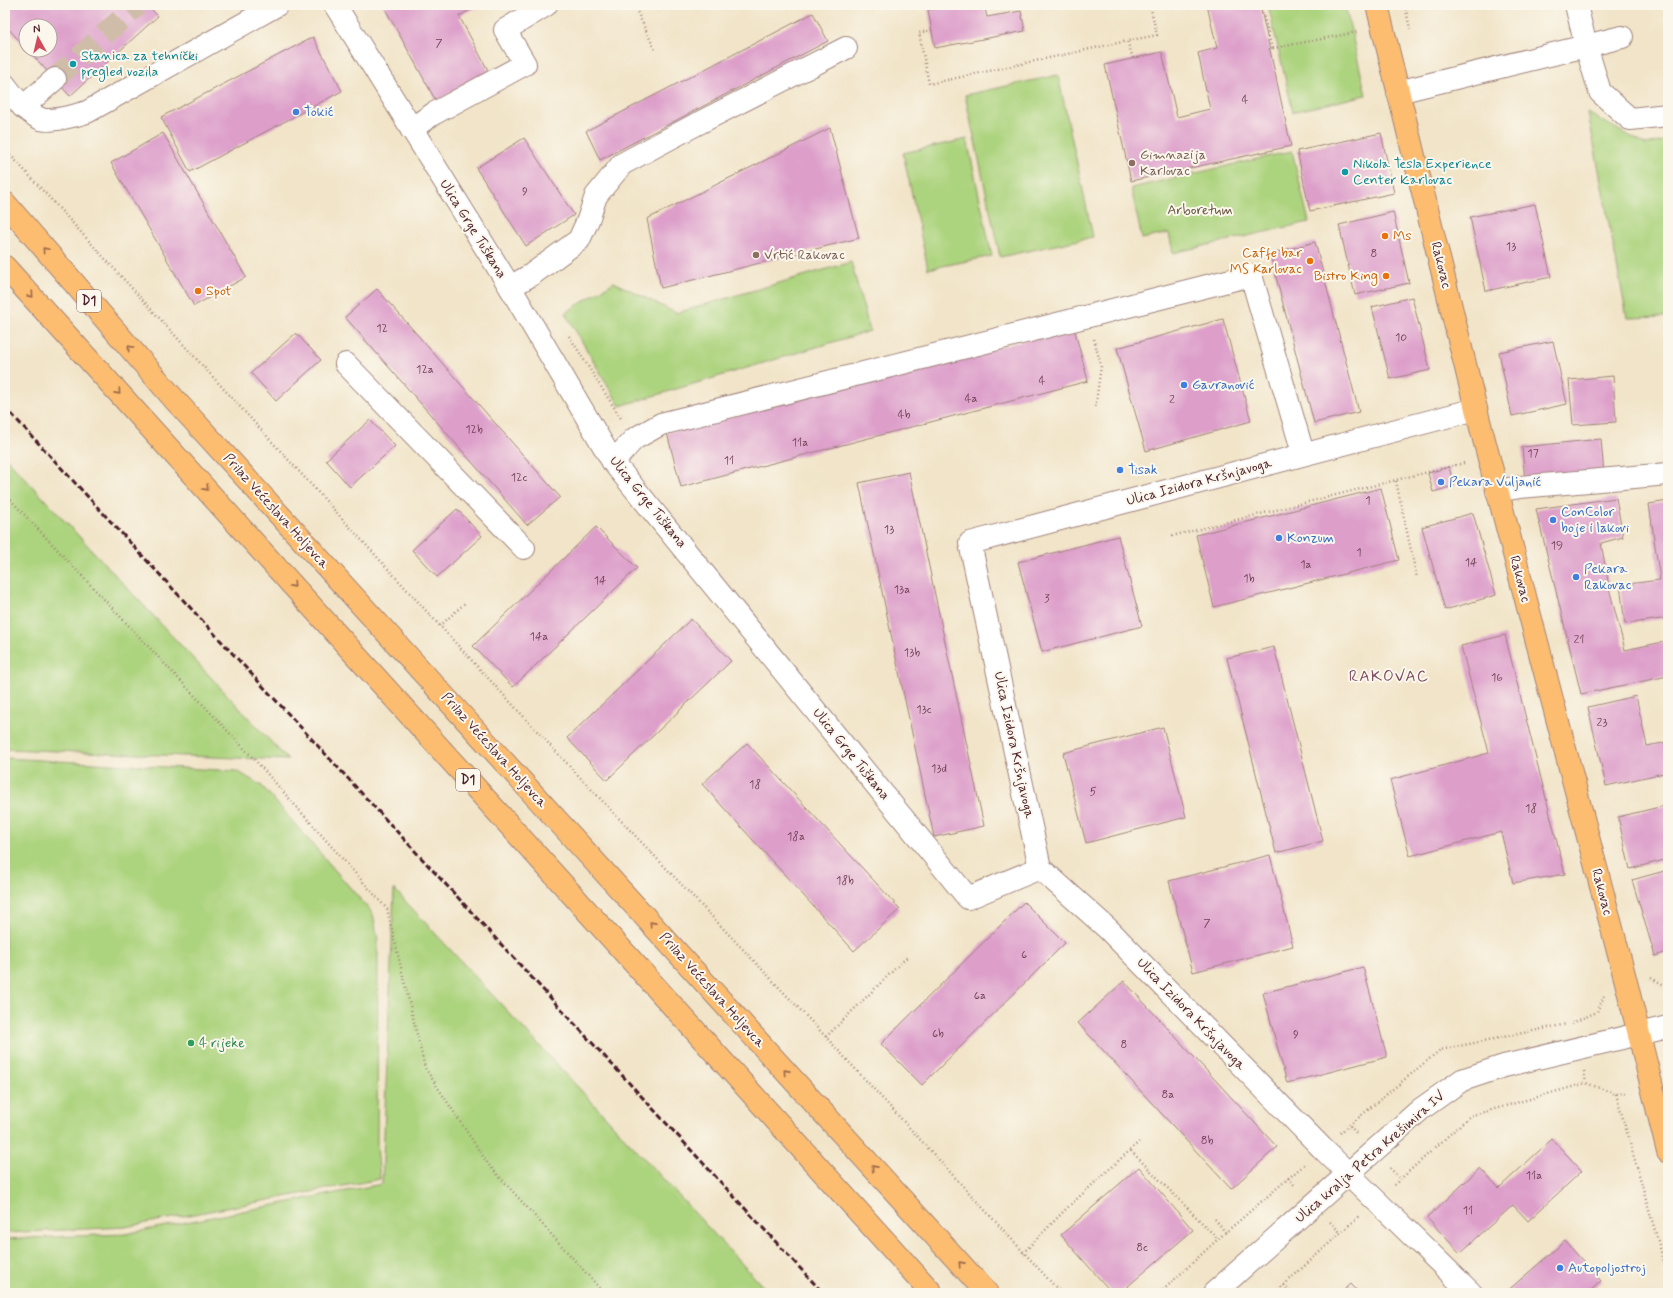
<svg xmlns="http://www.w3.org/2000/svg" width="1673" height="1298" font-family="Mynerve,sans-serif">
	<rect width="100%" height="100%" fill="#fbf7ec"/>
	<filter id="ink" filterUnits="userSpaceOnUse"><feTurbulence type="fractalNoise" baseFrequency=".025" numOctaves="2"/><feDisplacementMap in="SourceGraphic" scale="8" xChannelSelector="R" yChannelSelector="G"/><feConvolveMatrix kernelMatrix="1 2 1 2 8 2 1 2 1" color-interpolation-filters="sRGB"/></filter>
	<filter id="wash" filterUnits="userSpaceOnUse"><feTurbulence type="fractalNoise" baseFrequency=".012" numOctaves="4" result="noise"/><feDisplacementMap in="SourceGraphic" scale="16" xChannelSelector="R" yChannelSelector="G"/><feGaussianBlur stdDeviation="0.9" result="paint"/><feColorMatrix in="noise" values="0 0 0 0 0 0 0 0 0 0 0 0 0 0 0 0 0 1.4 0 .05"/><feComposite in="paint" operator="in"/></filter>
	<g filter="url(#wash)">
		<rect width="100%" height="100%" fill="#f1e4c8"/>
		<g fill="#acd37d" stroke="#7b7954">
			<path d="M1268 5H1345L1366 95 1293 112Z"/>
			<path d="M1058 75 1093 237 1000 257 965 95Z"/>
			<path d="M1588 113 1646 145 1668 140V317L1627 318Z"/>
			<path d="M967 139 992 256 928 269 903 153Z"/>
			<path d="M1292 151 1309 222 1173 253 1169 233 1142 239 1131 188Z"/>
			<path d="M851 262 870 331 620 406 565 313 614 282 676 313Z"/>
			<path d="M5 457 288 760 5 749Z"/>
			<path d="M5 758 237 771 262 786 373 914 378 940 377 1146 380 1179 125 1227 5 1233Z"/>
			<path d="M394 889 769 1293H5V1239L125 1234 382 1184Z"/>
		</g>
		<g id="blocks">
			<g fill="#dd9fca">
				<path d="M5 5H147L158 16 70 96 28 50H50V26H26V48L5 25Z"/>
				<path d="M383 5H480L459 16 489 72 436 101Z"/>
				<path d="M957 5H984L987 17 1021 11 1025 31 935 48 928 10Z"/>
				<path d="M1207 5H1260L1291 146 1131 181 1105 65 1162 52 1177 117 1210 109 1198 53 1217 48Z"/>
				<path d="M813 13 828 41 600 160 586 131Z"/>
				<path d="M313 37 342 91 190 172 161 117Z"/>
				<path d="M830 128 859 238 661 288 647 219Z"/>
				<path d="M163 133 246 277 194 306 111 163Z"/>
				<path d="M1381 133 1394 193 1310 211 1297 151Z"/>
				<path d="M524 138 574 215 526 246 476 168Z"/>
				<path d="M1535 204 1551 277 1486 291 1470 217Z"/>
				<path d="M1393 212 1409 283 1355 295 1339 225Z"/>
				<path d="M1315 242 1359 412 1314 423 1270 254Z"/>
				<path d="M377 289 560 497 527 525 345 317Z"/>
				<path d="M1412 297 1430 370 1390 379 1372 307Z"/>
				<path d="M1223 319 1251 421 1146 451 1117 348Z"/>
				<path d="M1074 328 1088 381 681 487 667 433Z"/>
				<path d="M296 333 321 360 276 401 251 373Z"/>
				<path d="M1553 341 1567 404 1512 416 1499 352Z"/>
				<path d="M1613 376 1616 422 1573 425 1569 380Z"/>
				<path d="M370 420 395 446 350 487 326 460Z"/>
				<path d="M1601 439 1604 474 1525 482 1522 447Z"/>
				<path d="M1449 467 1454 486 1433 492 1428 473Z"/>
				<path d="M909 472 984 826 934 837 859 483Z"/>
				<path d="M1381 488 1399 560 1214 607 1196 535Z"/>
				<path d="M1616 498 1623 537 1601 543 1610 592 1625 650 1668 641V676L1581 694 1536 509Z"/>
				<path d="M1668 501V618L1625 624 1620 585 1660 580 1649 504Z"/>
				<path d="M457 509 482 536 437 577 412 550Z"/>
				<path d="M1473 513 1496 595 1445 610 1422 527Z"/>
				<path d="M596 527 637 568 513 687 473 646Z"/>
				<path d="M1118 536 1142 626 1042 652 1018 562Z"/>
				<path d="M691 619 731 661 607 780 567 738Z"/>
				<path d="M1505 635 1565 874 1513 883 1501 832 1410 856 1390 780 1489 753 1461 646Z"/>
				<path d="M1274 647 1323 841 1276 853 1227 658Z"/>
				<path d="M1636 696 1647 746 1668 742V772L1606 786 1588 707Z"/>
				<path d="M1163 727 1186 817 1086 843 1063 753Z"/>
				<path d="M747 743 900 909 854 951 702 784Z"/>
				<path d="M1668 805V859L1630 869 1618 817Z"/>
				<path d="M1270 855 1293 946 1193 972 1169 881Z"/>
				<path d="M1668 870V952L1655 956 1632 880Z"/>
				<path d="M1024 902 1065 943 922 1085 881 1044Z"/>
				<path d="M1363 967 1387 1057 1287 1083 1263 993Z"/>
				<path d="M1124 981 1277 1147 1231 1189 1078 1023Z"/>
				<path d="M1552 1139 1582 1171 1528 1221 1513 1205 1460 1253 1427 1218 1480 1168 1499 1188Z"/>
				<path d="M1139 1167 1193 1230 1120 1293H1112L1061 1235Z"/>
				<path d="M1565 1241 1601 1281 1588 1293H1505Z"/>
				<path d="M1351 1284 1359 1293H1341Z"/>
			</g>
		</g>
	</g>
	<g filter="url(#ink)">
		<use href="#blocks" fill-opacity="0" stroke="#9e827a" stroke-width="1"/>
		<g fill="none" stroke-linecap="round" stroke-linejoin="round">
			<path stroke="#d0bda9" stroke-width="22" stroke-dasharray="22 11" stroke-linecap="butt" d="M55 79 137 5"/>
			<defs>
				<g id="minor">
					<path d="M335 5 510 287 613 462 968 898 1040 868"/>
					<path d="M1622 37 1586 46 1600 92 1630 119 1668 115"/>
					<path d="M5 85C15 98 25 112 41 119 49 123 77 115 87 112L277 5"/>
					<path d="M1398 92 1586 46 1576 5"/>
					<path d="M23 107 55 79"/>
					<path d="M411 129 433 114 525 64 505 30 546 5"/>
					<path d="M510 287 531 275 579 240 588 220 596 196 622 164 693 126 846 48"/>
					<path d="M346 364 524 548"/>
					<path d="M613 462 634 439 661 424 1251 275 1303 453"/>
					<path d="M1497 491 1520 487 1668 474"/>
					<path d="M1214 1293 1421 1109 1462 1080 1504 1066 1668 1027"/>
					<path d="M1471 1293 1322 1148 1108 929 1040 868 970 543 1476 409"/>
				</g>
				<path id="major" d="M1377 5 1476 409 1626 982 1668 1152"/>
				<g id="highway">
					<path d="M5 203 174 399 987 1293"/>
					<path d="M5 267 932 1293"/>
				</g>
			</defs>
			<use href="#minor" stroke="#9e827a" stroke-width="24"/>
			<use href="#major" stroke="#9e827a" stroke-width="24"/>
			<use href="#highway" stroke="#9e827a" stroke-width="24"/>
			<g stroke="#9e827a" stroke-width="2.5" stroke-dasharray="1 3" stroke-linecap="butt">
				<path d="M634 5 656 52"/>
				<path d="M1261 5 1272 49"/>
				<path d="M1405 5 1410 29"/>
				<path d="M932 30 919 33 929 84 1127 41"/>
				<path d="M1269 49 1358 32"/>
				<path d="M1133 58 1127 41 1157 35 1150 5"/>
				<path d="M5 149 440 626 573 770 826 1037 1061 1293"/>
				<path d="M569 336 622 420"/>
				<path d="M1094 339 1101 366 1095 409"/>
				<path d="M1396 481 1417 578"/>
				<path d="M5 494 255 760 387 909 425 1068 488 1164 604 1293"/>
				<path d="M1172 536 1464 463"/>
				<path d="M440 626 466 602"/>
				<path d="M1651 978 1668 987"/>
				<path d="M1572 1023 1597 1012 1604 996"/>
				<path d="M826 1037 907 957"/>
				<path d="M1584 1071 1586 1083"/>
				<path d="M1616 1094 1668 1276"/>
				<path d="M1350 1126 1357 1134"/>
				<path d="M1340 1133 1440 1050 1567 1024"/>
				<path d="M1131 1151 1218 1239"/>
				<path d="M1390 1168 1400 1179"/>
				<path d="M1288 1178 1296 1187"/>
				<path d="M1394 1185 1470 1116 1586 1083 1616 1094 1628 1092"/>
				<path d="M1215 1219 1226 1233"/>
				<path d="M1330 1222 1341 1233"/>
				<path d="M1023 1253 1067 1208 1139 1142"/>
				<path d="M1284 1285 1291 1293"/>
				<path d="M1160 1293 1218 1239 1305 1164"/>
				<path d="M1275 1293 1359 1216"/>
			</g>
			<use href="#minor" stroke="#fff" stroke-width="22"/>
			<use href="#major" stroke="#fcbd6f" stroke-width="22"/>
			<use href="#highway" stroke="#fcbd6f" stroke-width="22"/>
			<path stroke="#4a1f2b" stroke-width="3" stroke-dasharray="6 3" stroke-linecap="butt" d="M5 407 823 1293"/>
		</g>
		<defs><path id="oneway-chevron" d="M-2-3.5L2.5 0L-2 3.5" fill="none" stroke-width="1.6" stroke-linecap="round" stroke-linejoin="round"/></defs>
		<g stroke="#9a664a">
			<use href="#oneway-chevron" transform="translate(45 250) rotate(-131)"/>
			<use href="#oneway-chevron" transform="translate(31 295) rotate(48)"/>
			<use href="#oneway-chevron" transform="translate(130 348) rotate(-131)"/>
			<use href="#oneway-chevron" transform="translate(118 392) rotate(48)"/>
			<use href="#oneway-chevron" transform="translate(206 488) rotate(48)"/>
			<use href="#oneway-chevron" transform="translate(293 585) rotate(48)"/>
			<use href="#oneway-chevron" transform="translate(652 924) rotate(-132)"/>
			<use href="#oneway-chevron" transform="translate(786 1072) rotate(-132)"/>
			<use href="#oneway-chevron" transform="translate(874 1168) rotate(-132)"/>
			<use href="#oneway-chevron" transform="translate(961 1264) rotate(-132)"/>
		</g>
	</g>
	<g fill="#0f9aa8" stroke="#fbf7ec" stroke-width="1.5">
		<circle cx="73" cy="64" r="4"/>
		<circle cx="1345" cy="172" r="4"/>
	</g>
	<g fill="#3f7fe0" stroke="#fbf7ec" stroke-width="1.5">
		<circle cx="296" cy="112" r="4"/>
		<circle cx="1184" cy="385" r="4"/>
		<circle cx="1120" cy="470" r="4"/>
		<circle cx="1441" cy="482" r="4"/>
		<circle cx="1553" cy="520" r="4"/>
		<circle cx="1279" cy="538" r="4"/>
		<circle cx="1576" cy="577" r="4"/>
		<circle cx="1560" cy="1268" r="4"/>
	</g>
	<g fill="#8d6e63" stroke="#fbf7ec" stroke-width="1.5">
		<circle cx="1132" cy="163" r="4"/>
		<circle cx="756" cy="255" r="4"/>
	</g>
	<g fill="#e8710a" stroke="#fbf7ec" stroke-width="1.5">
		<circle cx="1385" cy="236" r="4"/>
		<circle cx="1310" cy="261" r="4"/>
		<circle cx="1386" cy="276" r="4"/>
		<circle cx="198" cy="291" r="4"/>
	</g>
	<circle fill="#2e9e5b" stroke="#fbf7ec" stroke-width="1.5" cx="191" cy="1043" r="4"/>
	<g text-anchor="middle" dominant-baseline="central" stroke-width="4" stroke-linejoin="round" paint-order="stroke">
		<g font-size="12" fill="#6f3f53">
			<text x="439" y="44">7</text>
			<text x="1245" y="100">4</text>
			<text x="525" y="192">9</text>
			<text x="1511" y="247">13</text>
			<text x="1374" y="254">8</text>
			<text x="382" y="329">12</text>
			<text x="1401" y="338">10</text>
			<text x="425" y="370">12a</text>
			<text x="1042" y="381">4</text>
			<text x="971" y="399">4a</text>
			<text x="1172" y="400">2</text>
			<text x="904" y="415">4b</text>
			<text x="474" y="430">12b</text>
			<text x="800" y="443">11a</text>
			<text x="1533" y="454">17</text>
			<text x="729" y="461">11</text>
			<text x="519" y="478">12c</text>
			<text x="1368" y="501">1</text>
			<text x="889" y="530">13</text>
			<text x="1557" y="546">19</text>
			<text x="1359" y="553">1</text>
			<text x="1471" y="563">14</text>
			<text x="1306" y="565">1a</text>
			<text x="1249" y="579">1b</text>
			<text x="600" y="581">14</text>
			<text x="902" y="590">13a</text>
			<text x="1047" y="599">3</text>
			<text x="539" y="637">14a</text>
			<text x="1579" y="640">21</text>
			<text x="912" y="653">13b</text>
			<text x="1497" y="678">16</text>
			<text x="924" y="710">13c</text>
			<text x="1602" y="723">23</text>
			<text x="939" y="769">13d</text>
			<text x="755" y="785">18</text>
			<text x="1093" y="792">5</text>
			<text x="1531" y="809">18</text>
			<text x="796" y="837">18a</text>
			<text x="845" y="881">18b</text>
			<text x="1207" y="924">7</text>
			<text x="1024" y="955">6</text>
			<text x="980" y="996">6a</text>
			<text x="938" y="1034">6b</text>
			<text x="1296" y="1035">9</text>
			<text x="1124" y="1045">8</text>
			<text x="1168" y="1095">8a</text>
			<text x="1207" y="1141">8b</text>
			<text x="1534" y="1176">11a</text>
			<text x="1468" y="1211">11</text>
			<text x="1142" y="1248">8c</text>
		</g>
		<g fill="#fbf7ec" stroke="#7f6065" stroke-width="1">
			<rect x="77" y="290" width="24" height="22" rx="3"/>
			<rect x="456" y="769" width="24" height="22" rx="3"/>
		</g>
		<g font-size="13" font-weight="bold" fill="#4a1f2b">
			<text x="89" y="301">D1</text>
			<text x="468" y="780">D1</text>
		</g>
		<g font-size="14" fill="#0d838f" stroke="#fbf7ec" text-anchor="start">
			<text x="81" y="56">Stanica za tehnički<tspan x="81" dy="16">pregled vozila</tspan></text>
			<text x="1353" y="164">Nikola Tesla Experience<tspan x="1353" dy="16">Center Karlovac</tspan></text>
		</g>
		<g font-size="14" fill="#366cbe" stroke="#fbf7ec" text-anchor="start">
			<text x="304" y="112">Tokić</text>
			<text x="1192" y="385">Gavranović</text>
			<text x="1128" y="470">Tisak</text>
			<text x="1449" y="482">Pekara Vuljanić</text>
			<text x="1561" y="512">ConColor<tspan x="1561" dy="16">boje i lakovi</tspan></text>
			<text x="1287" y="538">Konzum</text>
			<text x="1584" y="569">Pekara<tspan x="1584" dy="16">Rakovac</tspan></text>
			<text x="1568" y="1268">Autopoljostroj</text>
		</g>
		<g font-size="14" fill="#785e54" stroke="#fbf7ec" text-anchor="start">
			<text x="1140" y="155">Gimnazija<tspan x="1140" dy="16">Karlovac</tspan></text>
			<text x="764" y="255">Vrtić Rakovac</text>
		</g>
		<g font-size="14" fill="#675544" stroke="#fbf7ec">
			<text x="1200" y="210">Arboretum</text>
		</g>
		<g font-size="14" fill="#4a1f2b" stroke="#fbf7ec">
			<text transform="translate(473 229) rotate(58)">Ulica Grge Tuškana</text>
			<text transform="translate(1441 265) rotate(76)">Rakovac</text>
			<text transform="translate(1199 482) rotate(-15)">Ulica Izidora Kršnjavoga</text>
			<text transform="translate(648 502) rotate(51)">Ulica Grge Tuškana</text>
			<text transform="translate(276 511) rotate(48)">Prilaz Većeslava Holjevca</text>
			<text transform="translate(1520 579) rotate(75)">Rakovac</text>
			<text transform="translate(1014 745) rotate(78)">Ulica Izidora Kršnjavoga</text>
			<text transform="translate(494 750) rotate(48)">Prilaz Većeslava Holjevca</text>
			<text transform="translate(851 754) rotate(51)">Ulica Grge Tuškana</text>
			<text transform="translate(1602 892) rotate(75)">Rakovac</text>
			<text transform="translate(712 990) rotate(48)">Prilaz Većeslava Holjevca</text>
			<text transform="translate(1191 1014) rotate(46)">Ulica Izidora Kršnjavoga</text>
			<text transform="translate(1370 1157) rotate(-41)">Ulica kralja Petra Krešimira IV</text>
		</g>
		<g font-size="14" fill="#c56008" stroke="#fbf7ec" text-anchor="start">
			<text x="1393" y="236">Ms</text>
			<text x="1302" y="253" text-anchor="end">Caffe bar<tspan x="1302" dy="16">MS Karlovac</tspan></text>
			<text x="1378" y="276" text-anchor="end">Bistro King</text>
			<text x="206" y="291">Spot</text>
		</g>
		<g font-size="14" fill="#27864d" stroke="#fbf7ec" text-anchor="start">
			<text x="199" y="1043">4 rijeke</text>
		</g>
		<g font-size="16" letter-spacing="1" fill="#7d4c63" stroke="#fbf7ec">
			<text x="1389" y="676">RAKOVAC</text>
		</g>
	</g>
	<rect width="1673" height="1298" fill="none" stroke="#fbf7ec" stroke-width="20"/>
	<g transform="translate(38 38) rotate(352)"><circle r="19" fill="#fbf7ec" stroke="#b4a19f"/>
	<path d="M0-3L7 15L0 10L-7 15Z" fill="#d1495b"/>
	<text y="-6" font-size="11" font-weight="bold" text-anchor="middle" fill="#4a1f2b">N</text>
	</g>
</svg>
